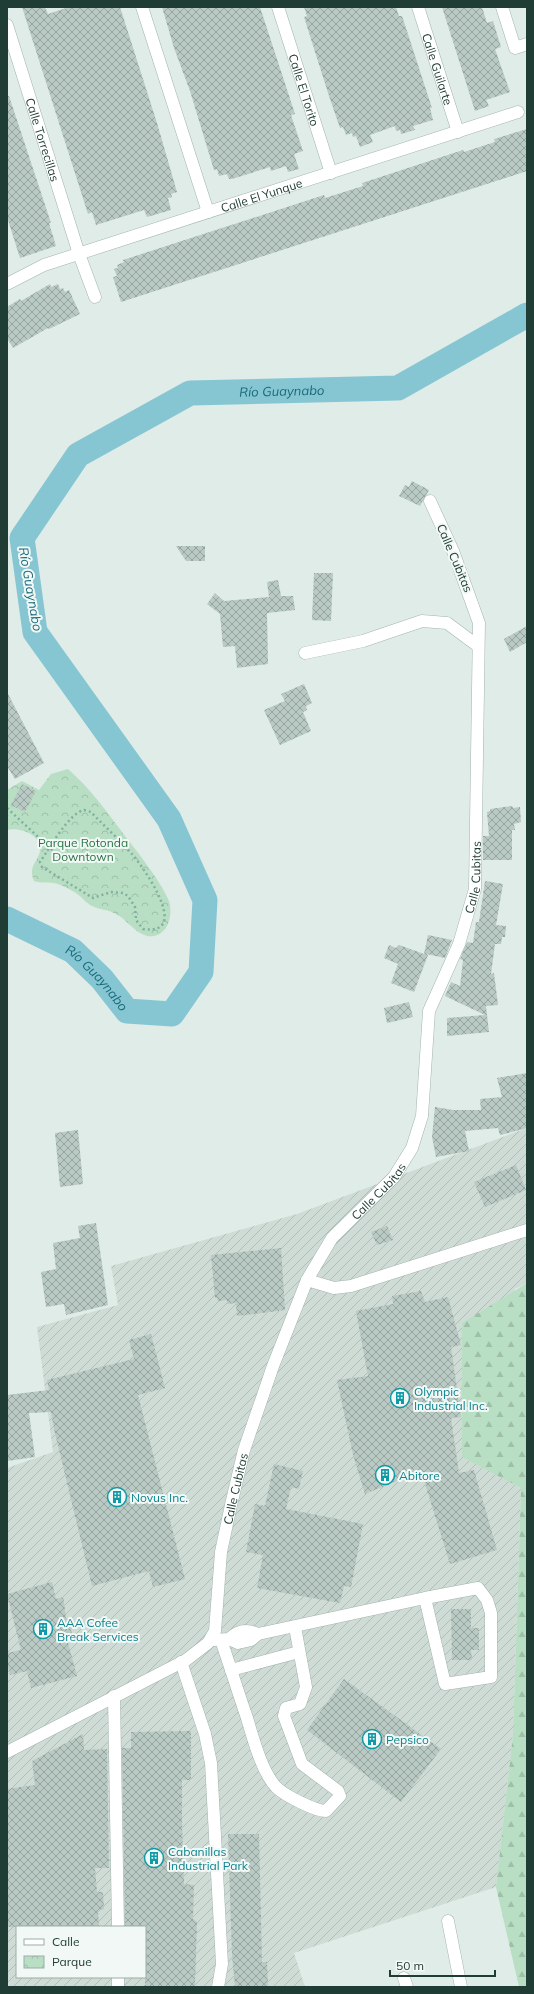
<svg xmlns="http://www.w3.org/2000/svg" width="534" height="1994" font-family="Mulish,sans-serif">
	<defs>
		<pattern id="industrial-furrows" width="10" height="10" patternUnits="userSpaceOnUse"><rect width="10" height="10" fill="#cfdcd6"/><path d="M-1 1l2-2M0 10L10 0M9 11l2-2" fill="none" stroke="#b1beb8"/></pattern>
		<pattern id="forest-firs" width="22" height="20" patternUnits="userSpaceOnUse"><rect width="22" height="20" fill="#b8dec3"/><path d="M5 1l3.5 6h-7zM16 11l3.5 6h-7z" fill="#9ebfa8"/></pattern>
		<pattern id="park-crowns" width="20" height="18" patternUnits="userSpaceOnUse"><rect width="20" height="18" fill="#b8dec3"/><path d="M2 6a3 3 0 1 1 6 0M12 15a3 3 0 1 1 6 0" fill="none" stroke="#9ebfa8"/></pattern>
		<pattern id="building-cross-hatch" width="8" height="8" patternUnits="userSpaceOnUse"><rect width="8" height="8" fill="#b9c9c3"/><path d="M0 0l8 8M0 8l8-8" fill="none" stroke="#96a49f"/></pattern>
	</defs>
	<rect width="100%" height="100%" fill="#e0ece7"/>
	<path fill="url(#industrial-furrows)" fill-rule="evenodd" d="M527 1128V1283L515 1289 462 1456 521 1488 513 1734 496 1887 294 1953 305 1987H7V1468L53 1452 37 1327 118 1305 111 1266 297 1214ZM17 1927H145V1977H17Z"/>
	<path fill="url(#forest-firs)" d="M527 1283V1987H519L496 1887 513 1734 521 1488 462 1457V1323Z"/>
	<path fill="url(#park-crowns)" d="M68 769C91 789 107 812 125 836 139 854 160 880 169 901 173 914 169 933 154 936 139 939 128 920 116 914 108 909 98 910 90 905 87 903 84 900 81 897 76 892 65 887 58 884 50 881 41 884 34 881 27 864 41 860 40 848 39 833 18 827 7 830V790L22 781 39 790 51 774Z"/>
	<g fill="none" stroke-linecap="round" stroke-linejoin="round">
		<path stroke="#86c6d3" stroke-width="25" id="s1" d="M7 919 73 951 102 979 127 1011 172 1014 201 972 205 900 169 819 35 632 22 538 78 455 190 393 398 388 527 315"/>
	</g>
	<g fill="url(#building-cross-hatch)">
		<path d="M22 7H45L48 14 69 7H120L157 123 177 192 171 194 172 197 168 198 171 210 147 217 144 210 96 225 92 212 88 214Z"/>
		<path d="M162 7H260L295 114 291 115 303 151 294 154 299 169 288 172 286 166 271 171 270 167 232 179H229L227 174 219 176 217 169 214 170 190 91 174 48Z"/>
		<path d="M304 7H396L399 16H402L406 28 432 108H430L433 120 413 126 415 130 401 134 400 130 396 131 395 126 370 135 373 142 360 147 356 136 353 137 352 133 346 135 343 127 340 128 329 96 304 17 307 16Z"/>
		<path d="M442 7H482L487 23 493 21 501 47 495 49 510 92 486 100 489 106 475 111Z"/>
		<path d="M7 96H9L51 223H49L56 246 20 258 7 217Z"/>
		<path d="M527 129V171L121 302 113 277 117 276 114 269 118 268 117 265 124 262 123 260 324 195 325 198 363 186 362 183 463 150 464 152 495 142 494 139Z"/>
		<path d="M50 284 51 287 58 284 60 289 63 288 65 292 69 290 80 314 49 329 48 328 13 348 7 338V307L20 299 21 301Z"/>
		<path d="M412 481 429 490 420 506 399 496 405 485 409 487Z"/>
		<path d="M176 546H205V561H186Z"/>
		<path d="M314 573H333L331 621 312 620Z"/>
		<path d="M278 580 281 596H293L295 610 267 613 268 664 237 668 235 646 223 647 220 614 207 604 215 593 224 601 269 597 267 582Z"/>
		<path d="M527 626V642L510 652 504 639Z"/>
		<path d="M304 684 312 703 306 706 307 710 303 712 311 731 280 745 264 710 285 701 281 694Z"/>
		<path d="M7 692 44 763 15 779 7 766Z"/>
		<path d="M22 784 36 791 25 812 11 805Z"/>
		<path d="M512 806 513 808 520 807 521 822 514 824 515 830H512V860H483V836H489L487 812 490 811V809Z"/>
		<path d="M485 881 503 884 496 925 506 926 505 937H502L501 944H495L491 974 494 973 498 1005 486 1006 489 1032 447 1036V1018L485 1015 445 996 451 982 460 986 463 960 460 959 467 942 473 943 476 922H479Z"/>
		<path d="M428 935 452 940 445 958 426 954 428 955 414 992 391 983 398 964 384 958 389 945 396 948 399 945 424 954Z"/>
		<path d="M409 1002 413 1017 387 1023 384 1008Z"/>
		<path d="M527 1073V1128L500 1135 498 1128 465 1131 469 1151 436 1157 432 1137 435 1107 453 1110H481L480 1099 502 1097 497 1078Z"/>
		<path d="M78 1130 83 1184 60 1187 55 1133Z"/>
		<path d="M516 1165 526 1190 485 1207 474 1182Z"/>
		<path d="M96 1223 108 1305 66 1315 64 1304 46 1307 41 1272 56 1269 53 1243 80 1238 78 1226Z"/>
		<path d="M387 1226 393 1240 377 1245 371 1232Z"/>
		<path d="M281 1248 285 1310 237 1316 236 1303 227 1304V1300L218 1301 217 1298H215L211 1255Z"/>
		<path d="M421 1291 425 1302 448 1297 461 1345 451 1347 461 1417 451 1418 459 1473 474 1470 497 1550 450 1564 421 1471 365 1494 353 1455 337 1380 368 1376 356 1311 393 1304 392 1296Z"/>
		<path d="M151 1334 165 1388 138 1395 185 1579 153 1587 149 1571 92 1586 54 1429 51 1412 29 1413 35 1457 7 1461V1395L49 1390 47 1380 134 1359 129 1340Z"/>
		<path d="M274 1464 303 1471 299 1489 291 1487 286 1509 363 1524 351 1587 344 1586 340 1603 257 1588 263 1555 246 1552 255 1504 265 1506Z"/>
		<path d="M52 1582 56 1599 63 1597 64 1602 66 1619 68 1618 73 1638 67 1639 77 1676 31 1688 27 1671 10 1675 7 1664V1653L21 1650 7 1594Z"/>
		<path d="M451 1609H471V1628H479V1650H471L472 1660H452Z"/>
		<path d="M344 1679 441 1749 401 1802 307 1730Z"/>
		<path d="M191 1731V1780H182V1821L184 1884 194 1885 193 1919 197 1922 195 1987H145V1927H125L122 1748H131V1732Z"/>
		<path d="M83 1734 84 1750 107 1749 109 1868H95L97 1892H103L104 1909 98 1910 99 1927H7V1789L35 1785 32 1761Z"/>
		<path d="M228 1834H259L262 1962H267L268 1986 235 1987 232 1955Z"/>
	</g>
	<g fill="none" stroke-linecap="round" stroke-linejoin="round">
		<defs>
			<g id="minor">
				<path d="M142 7 208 212"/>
				<path id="s2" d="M278 7 331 173"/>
				<path id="s3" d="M418 7 458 132"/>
				<path d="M502 7 515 48 527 44"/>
				<path id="s4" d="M7 25 79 254 95 297"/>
				<path id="s5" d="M7 284 44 265 518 112"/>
				<path d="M305 653 363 641 422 621 447 623 478 646"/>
				<path d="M307 1280 334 1288 351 1286 527 1230"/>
				<path d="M258 1634 425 1598 445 1684 491 1677V1613L487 1600 478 1588 425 1598"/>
				<path d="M214 1640 229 1639 238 1643 251 1640 258 1634C247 1629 238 1630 229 1639"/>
				<path d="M221 1640C230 1666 238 1692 247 1718 253 1738 262 1773 277 1788 286 1796 315 1811 326 1811L340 1796 338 1791 302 1764 284 1716 286 1708 300 1704 306 1687 295 1627"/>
				<path d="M181 1662 205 1734 211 1763 222 1964 218 1987"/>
				<path d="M231 1670 299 1652"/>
				<path d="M114 1696 118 1927"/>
				<path id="s6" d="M7 1752 186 1660 208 1643 215 1631 221 1552 231 1505 244 1450 273 1366 307 1280 332 1238 394 1177 412 1148 422 1116 429 1011 459 944 475 889 479 623 453 551 430 501"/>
				<path d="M448 1921 461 1987"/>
				<path d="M118 1977V1987"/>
				<path d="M404 1978 407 1987"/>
			</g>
		</defs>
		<use href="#minor" stroke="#a3b4ae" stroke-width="13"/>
		<g stroke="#80b0a1" stroke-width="2.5" stroke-dasharray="2 3" stroke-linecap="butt">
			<path d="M7 808 64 861 68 856"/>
			<path d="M84 810 91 812C104 826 119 839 132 854 144 868 192 936 143 929L136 920 135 907 128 896 123 893 111 892 93 898 42 867 40 862C49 849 69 813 84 810Z"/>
		</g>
		<use href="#minor" stroke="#fff" stroke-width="12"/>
	</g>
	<defs>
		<symbol id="building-ring" viewBox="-11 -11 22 22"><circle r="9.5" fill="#f1f8f5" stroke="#0f9aa8" stroke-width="1.5"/><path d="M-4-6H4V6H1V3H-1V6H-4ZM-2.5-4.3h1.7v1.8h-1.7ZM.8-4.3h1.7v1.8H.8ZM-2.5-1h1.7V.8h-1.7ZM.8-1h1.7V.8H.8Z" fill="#0f9aa8"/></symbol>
	</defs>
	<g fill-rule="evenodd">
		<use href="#building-ring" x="389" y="1387" width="22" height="22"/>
		<use href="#building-ring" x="374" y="1464" width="22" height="22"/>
		<use href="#building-ring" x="106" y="1486" width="22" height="22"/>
		<use href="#building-ring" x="32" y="1618" width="22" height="22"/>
		<use href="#building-ring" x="361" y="1728" width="22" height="22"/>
		<use href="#building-ring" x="143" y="1847" width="22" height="22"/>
	</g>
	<g text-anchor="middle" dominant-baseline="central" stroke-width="4" stroke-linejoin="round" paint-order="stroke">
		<g font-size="12" fill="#203d35" stroke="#f1f8f5">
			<text stroke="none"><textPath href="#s3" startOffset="65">Calle Guilarte</textPath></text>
			<text stroke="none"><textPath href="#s2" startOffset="87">Calle El Torito</textPath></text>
			<text stroke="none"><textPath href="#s4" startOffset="120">Calle Torrecillas</textPath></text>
			<text stroke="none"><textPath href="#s5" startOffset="270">Calle El Yunque</textPath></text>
			<text transform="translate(455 558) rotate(67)">Calle Cubitas</text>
			<text stroke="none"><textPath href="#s6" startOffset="1059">Calle Cubitas</textPath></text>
			<text stroke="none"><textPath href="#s6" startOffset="723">Calle Cubitas</textPath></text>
			<text stroke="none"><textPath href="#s6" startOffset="387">Calle Cubitas</textPath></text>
		</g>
		<g font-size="12" fill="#2a7547" stroke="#f1f8f5">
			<text x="83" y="842">Parque Rotonda<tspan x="83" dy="14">Downtown</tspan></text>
		</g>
		<g font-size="12" fill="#0d838f" stroke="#f1f8f5" text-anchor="start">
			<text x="414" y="1391">Olympic<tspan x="414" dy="14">Industrial Inc.</tspan></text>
			<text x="399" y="1475">Abitore</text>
			<text x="131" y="1497">Novus Inc.</text>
			<text x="57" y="1622">AAA Cofee<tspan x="57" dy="14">Break Services</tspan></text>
			<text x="386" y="1739">Pepsico</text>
			<text x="168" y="1851">Cabanillas<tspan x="168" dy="14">Industrial Park</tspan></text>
		</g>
		<g font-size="13" font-style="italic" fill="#19697a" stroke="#f1f8f5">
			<text stroke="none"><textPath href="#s1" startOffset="1056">Río Guaynabo</textPath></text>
			<text transform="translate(31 589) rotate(80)">Río Guaynabo</text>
			<text stroke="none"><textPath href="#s1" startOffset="109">Río Guaynabo</textPath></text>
		</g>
	</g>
	<rect width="534" height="1994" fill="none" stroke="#203d35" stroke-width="16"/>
	<rect x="16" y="1926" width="130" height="52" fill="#f1f8f5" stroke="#9dada8"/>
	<rect x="24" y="1939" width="20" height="6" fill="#ffffff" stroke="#9dada8"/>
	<text x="52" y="1946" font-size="12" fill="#203d35">Calle</text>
	<rect x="24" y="1956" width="20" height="12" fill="url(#park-crowns)" stroke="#9dada8"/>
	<text x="52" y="1966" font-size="12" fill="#203d35">Parque</text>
	<path d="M390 1970v6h105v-6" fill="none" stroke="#203d35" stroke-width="2"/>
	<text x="396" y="1970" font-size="12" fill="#203d35" stroke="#f1f8f5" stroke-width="3" paint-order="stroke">50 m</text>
</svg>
